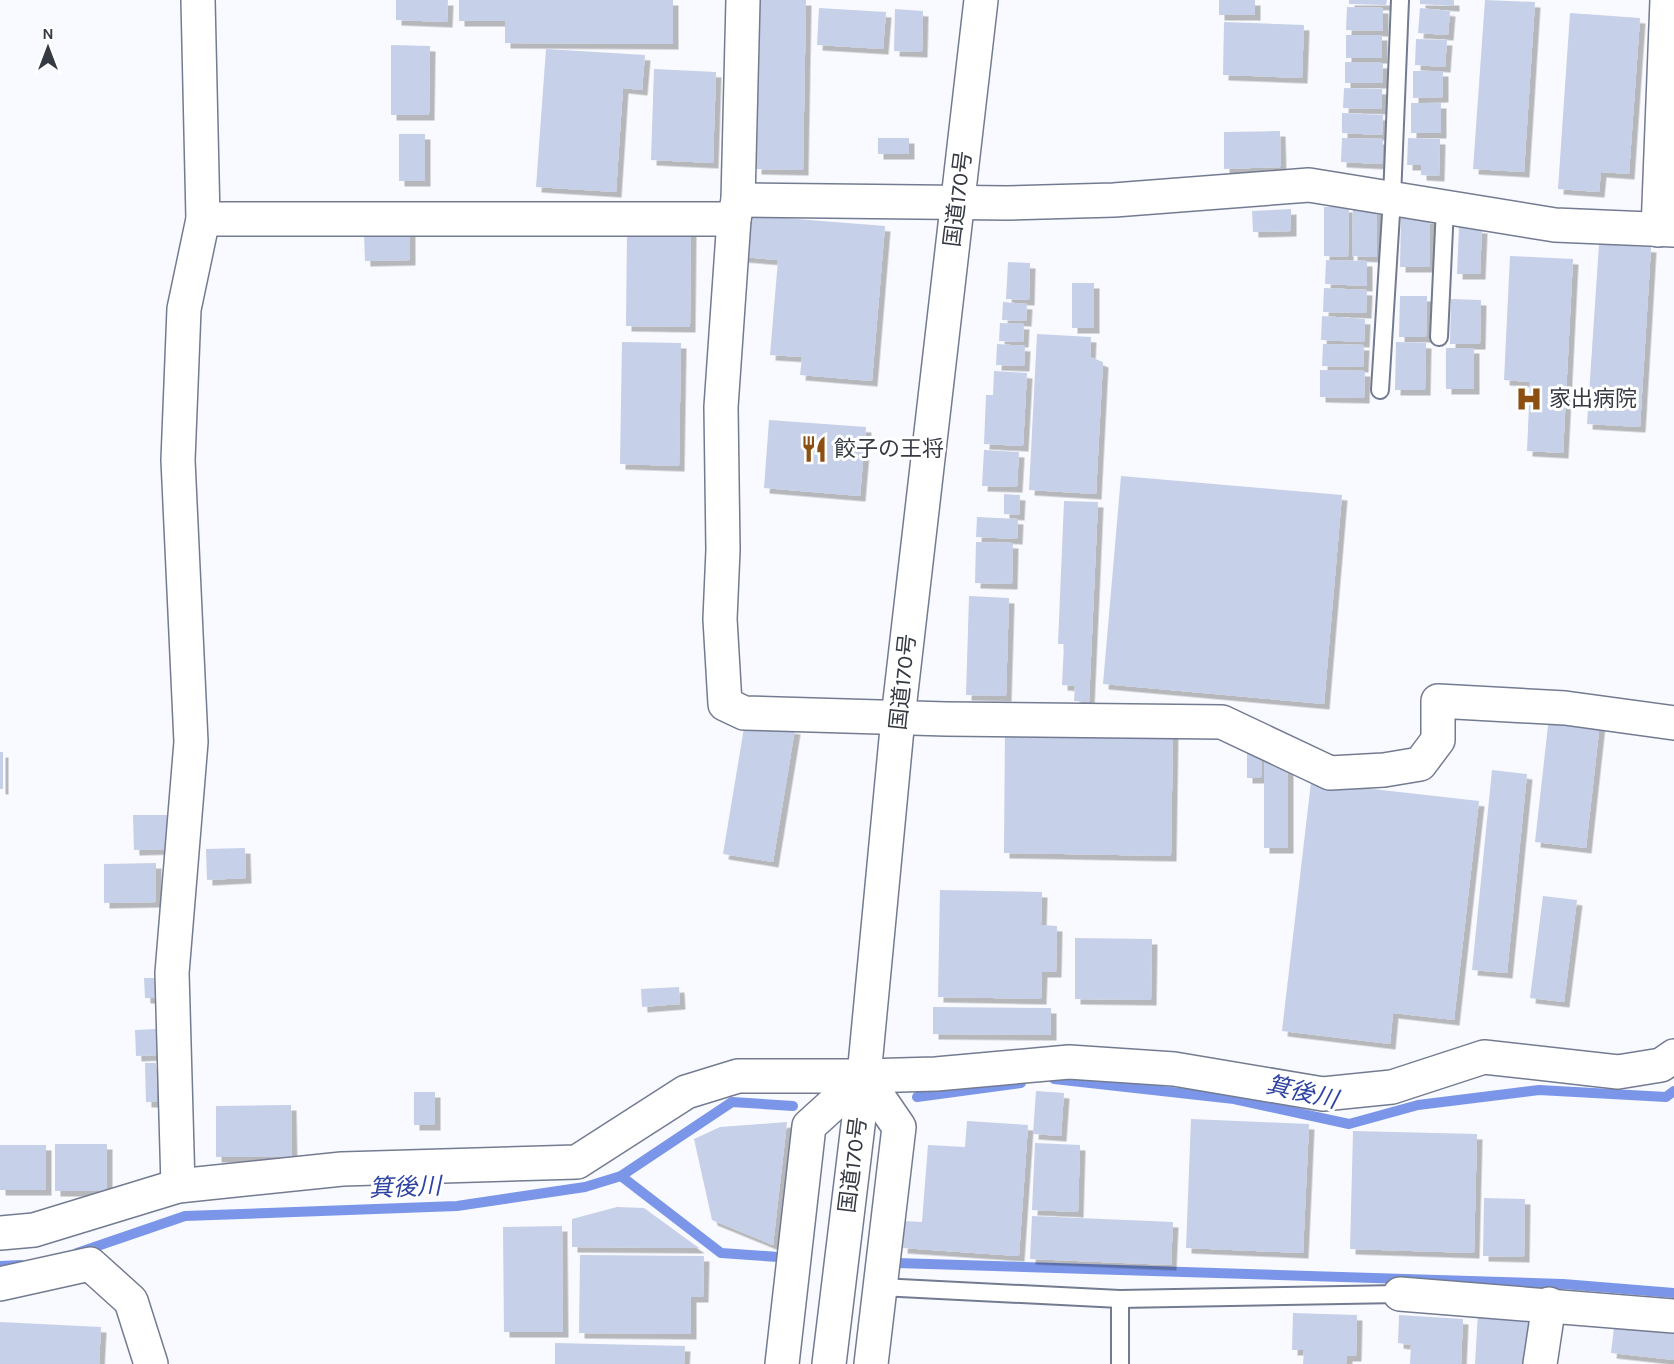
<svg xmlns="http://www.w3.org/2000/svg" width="1674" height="1364" font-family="Karla,'Noto Sans JP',sans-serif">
	<defs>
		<filter id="shadow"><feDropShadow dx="5.5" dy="5.5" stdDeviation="0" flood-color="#0004"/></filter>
	</defs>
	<rect width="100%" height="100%" fill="#f8faff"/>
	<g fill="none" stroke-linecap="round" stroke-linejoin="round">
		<g stroke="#7b96e8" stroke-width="10">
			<path d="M1054 1079 1234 1099 1349 1124 1418 1105 1539 1090 1666 1097 1674 1091"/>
			<path d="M917 1097 1021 1083"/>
			<path d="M621 1176 721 1253 778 1257"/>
			<path d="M77 1253 185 1216 457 1206 585 1187 621 1176 732 1102 793 1106"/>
			<path d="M896 1263 1563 1284 1674 1293"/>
			<path d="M0 1266 21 1265"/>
		</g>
	</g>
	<g fill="#c7d0e9" filter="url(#shadow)">
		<path d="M396 0H448L447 22 396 20Z"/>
		<path d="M459 0H673V44L505 43V21H459Z"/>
		<path d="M759 0H806L803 170 756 169Z"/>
		<rect x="1219" y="0" width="36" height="15"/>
		<path d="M1349 0H1387L1386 5 1349 4Z"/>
		<path d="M1420 0H1454V6L1420 4Z"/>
		<path d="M1485 0 1535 2 1524 172 1473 169Z"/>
		<path d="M1347 7 1383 8V31L1346 30Z"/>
		<path d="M819 8 886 12 883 49 817 45Z"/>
		<path d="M1420 8 1450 11 1448 35 1418 33Z"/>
		<path d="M895 9 923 11 922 52 894 51Z"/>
		<path d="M1570 13 1640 18 1629 174 1601 172 1599 192 1558 189Z"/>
		<path d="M1224 22 1304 25 1302 78 1223 75Z"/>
		<rect x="1346" y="35" width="36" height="23"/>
		<path d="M1416 39 1447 40 1445 67 1415 65Z"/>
		<path d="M391 45 430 46 429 115H391Z"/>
		<path d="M546 49 645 55 642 90 623 88 616 192 536 187Z"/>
		<path d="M1345 62 1383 63 1382 83H1345Z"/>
		<path d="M654 69 716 72 713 163 651 160Z"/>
		<path d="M1413 71H1443V97L1413 98Z"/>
		<path d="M1344 88 1382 89V109L1343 108Z"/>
		<rect x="1411" y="103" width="30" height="30"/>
		<path d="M1342 113 1383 115 1382 135 1342 133Z"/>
		<path d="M1280 131 1281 167 1224 169V132Z"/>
		<rect x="399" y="134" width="26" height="47"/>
		<rect x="878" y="138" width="31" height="16"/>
		<path d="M1342 138 1383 139 1382 164 1341 162Z"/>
		<path d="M1408 138 1440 139 1439 176 1421 175V165H1407Z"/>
		<path d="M1324 207H1349L1348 257 1324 256Z"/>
		<path d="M1291 209V231L1253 232 1252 211Z"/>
		<path d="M1353 209H1377V257L1352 256Z"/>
		<path d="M745 215 885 226 872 381 800 375 802 357 770 355 778 260 741 257Z"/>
		<path d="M1401 217 1430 218V267H1400Z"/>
		<path d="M1459 227 1482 228 1480 274H1457Z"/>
		<path d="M627 230H691L690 327 626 326Z"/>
		<path d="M410 231V260L365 261 364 232Z"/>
		<path d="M1599 244 1651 247 1640 427 1587 424Z"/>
		<path d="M1510 256 1573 259 1563 453 1527 451 1530 382 1504 380Z"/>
		<path d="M1326 260 1367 261V286L1325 284Z"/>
		<path d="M1008 262 1030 263 1029 300 1006 299Z"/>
		<rect x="1072" y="283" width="22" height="45"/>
		<path d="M1324 288 1367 290 1366 313 1323 312Z"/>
		<path d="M1400 296H1427L1426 337H1399Z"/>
		<path d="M1451 299 1481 300 1480 344H1450Z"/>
		<path d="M1003 302 1027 304 1026 321 1002 320Z"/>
		<path d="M1322 316 1365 319 1364 342 1321 340Z"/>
		<path d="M1000 323 1024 324 1023 342 999 341Z"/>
		<path d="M1037 334 1091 337 1090 357 1103 362 1096 494 1029 490Z"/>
		<path d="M622 342 681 343 679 466 620 464Z"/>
		<path d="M1396 342 1426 343 1425 390H1395Z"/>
		<path d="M997 344 1025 346 1024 366 996 365Z"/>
		<path d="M1323 344 1364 345 1363 367 1322 366Z"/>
		<rect x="1446" y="348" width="28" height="41"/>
		<path d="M1320 370 1365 371 1364 398 1320 397Z"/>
		<path d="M994 371 1027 373 1023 446 984 444 986 395H993Z"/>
		<path d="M769 420 866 427 860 496 764 488Z"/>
		<path d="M984 450 1019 452 1017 487 982 486Z"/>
		<path d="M1121 476 1342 495 1324 704 1103 684Z"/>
		<path d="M1004 494 1020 495 1019 515 1004 514Z"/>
		<path d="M1064 501 1098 502 1089 702 1074 701 1075 686 1062 685 1064 644H1058Z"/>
		<path d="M977 517 1018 519 1017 539 976 537Z"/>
		<path d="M976 542 1013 543 1012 584 975 583Z"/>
		<path d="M969 596 1009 598 1006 696 966 695Z"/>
		<path d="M1549 717 1600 722 1586 848 1535 842Z"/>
		<path d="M745 722 795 729 773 862 723 854Z"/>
		<path d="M1005 726 1173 729 1171 856 1004 853Z"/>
		<path d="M1247 751H1262L1261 778H1247Z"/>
		<rect x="0" y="752" width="3" height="37"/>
		<rect x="1264" y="760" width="24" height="88"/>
		<path d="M1492 770 1527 774 1507 973 1472 970Z"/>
		<path d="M1311 782 1479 801 1454 1020 1393 1013 1390 1044 1282 1031Z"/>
		<path d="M133 815H170L171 849 134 850Z"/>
		<path d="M245 848 246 878 207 880 206 849Z"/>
		<path d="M156 863V902L104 903V864Z"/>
		<path d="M940 890 1042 892 1041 925 1057 926 1056 972H1042L1041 999 938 997Z"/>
		<path d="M1543 896 1577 900 1564 1002 1530 998Z"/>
		<path d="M1075 938 1152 939 1151 1000 1075 999Z"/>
		<path d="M144 978H161V998H145Z"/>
		<path d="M679 987 680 1004 642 1007 641 989Z"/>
		<path d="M933 1007 1051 1008V1035L933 1034Z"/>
		<path d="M156 1029 157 1055 136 1056 135 1030Z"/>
		<path d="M145 1063H156L157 1102H146Z"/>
		<path d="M1036 1091 1064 1093 1061 1136 1033 1134Z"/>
		<rect x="414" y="1092" width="21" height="33"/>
		<path d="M291 1105 292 1157H216V1106Z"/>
		<path d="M1191 1119 1309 1124 1303 1253 1186 1248Z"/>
		<path d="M967 1121 1028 1125 1019 1256 902 1248 904 1221 922 1222 928 1145 965 1147Z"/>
		<path d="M787 1122 773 1245 712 1220 694 1139 720 1127Z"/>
		<path d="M1353 1131 1477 1134 1474 1253 1350 1249Z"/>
		<path d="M1035 1143 1080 1145 1078 1212 1032 1210Z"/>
		<rect x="55" y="1144" width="52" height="47"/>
		<rect x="0" y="1145" width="46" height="45"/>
		<path d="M1484 1198 1525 1199 1524 1257 1483 1256Z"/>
		<path d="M617 1207 644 1208 699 1248 572 1247V1219Z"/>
		<path d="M1032 1216 1173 1222 1171 1265 1030 1259Z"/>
		<path d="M562 1226 563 1332H504L503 1227Z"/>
		<path d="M580 1255 704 1256 703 1297H691V1334L579 1333Z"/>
		<path d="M1478 1312 1530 1319 1523 1364H1475Z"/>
		<path d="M1293 1313 1357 1315 1356 1356H1347L1346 1364H1303L1304 1350H1292Z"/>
		<path d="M1399 1315 1463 1319 1461 1364H1410L1411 1345 1398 1343Z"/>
		<path d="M1615 1319 1674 1325V1360L1611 1353Z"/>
		<path d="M0 1322 101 1327 99 1364H0Z"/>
		<path d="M555 1343 685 1346 684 1364H555Z"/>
	</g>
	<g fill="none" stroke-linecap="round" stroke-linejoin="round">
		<defs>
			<g id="lane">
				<path d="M1439 337 1445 207"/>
				<path d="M1380 390 1392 198 1400 0"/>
				<path d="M880 1287 1120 1299 1400 1294"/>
				<path d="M1120 1299V1364"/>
			</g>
			<g id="street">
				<path d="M743 0 738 200 734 219 721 407 723 550 720 619 725 704 744 713 946 719 1222 722 1330 773 1384 770 1420 764 1438 740V701L1565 708 1674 723"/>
				<path d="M738 200 1007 203 1114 200 1309 185 1555 225 1674 230"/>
				<path d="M203 219H734"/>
				<path d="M1658 230 1667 0"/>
				<path d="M864 1076 899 1127 871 1364"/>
				<path d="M178 1186 172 973 191 742 178 460 184 309 203 219 198 0"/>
				<path d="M0 1233 34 1230 178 1186 342 1169 577 1162 686 1092 738 1076H864"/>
				<path d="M0 1284 90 1264 131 1301 151 1364"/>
				<path d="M1400 1294 1674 1316"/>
				<path d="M782 1364 809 1126 864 1076"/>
				<path d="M1540 1364 1549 1304"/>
			</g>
			<path id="secondary" d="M864 1076 936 1074 1069 1062 1174 1069 1323 1094 1392 1087 1484 1057 1618 1072 1661 1065 1674 1056"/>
			<path id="highway" d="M829 1364 864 1076 898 718 981 0"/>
		</defs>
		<use href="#lane" stroke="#737b91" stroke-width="20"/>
		<use href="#street" stroke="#737b91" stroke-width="36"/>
		<use href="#secondary" stroke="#737b91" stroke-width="36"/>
		<use href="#highway" stroke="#737b91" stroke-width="36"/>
		<use href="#lane" stroke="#fff" stroke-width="16"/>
		<use href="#street" stroke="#fff" stroke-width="33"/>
		<use href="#secondary" stroke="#fff" stroke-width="33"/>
		<use href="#highway" stroke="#fff" stroke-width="33"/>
	</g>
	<defs>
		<symbol id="hospital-bare" viewBox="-9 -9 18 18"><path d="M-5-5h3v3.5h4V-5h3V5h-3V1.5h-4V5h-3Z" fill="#8c4f11" stroke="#fff" stroke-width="2.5" paint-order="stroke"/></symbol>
		<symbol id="restaurant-bare" viewBox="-9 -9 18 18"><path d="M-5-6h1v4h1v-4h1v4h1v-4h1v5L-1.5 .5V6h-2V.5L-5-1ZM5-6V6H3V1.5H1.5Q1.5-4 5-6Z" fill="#8c4f11" stroke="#fff" stroke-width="2.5" paint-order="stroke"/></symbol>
	</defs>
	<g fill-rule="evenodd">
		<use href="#hospital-bare" x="1510" y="380" width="38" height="38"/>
		<use href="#restaurant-bare" x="795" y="430" width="38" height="38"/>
	</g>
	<g text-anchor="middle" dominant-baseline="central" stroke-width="6" stroke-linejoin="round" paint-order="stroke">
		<g font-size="22" fill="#363a43" stroke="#fff">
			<text transform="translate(958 199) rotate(-83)">国道170号</text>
			<text transform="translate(903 682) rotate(-84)">国道170号</text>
			<text transform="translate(853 1165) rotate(-83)">国道170号</text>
		</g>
		<g font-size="22" fill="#363a43" stroke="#fff" text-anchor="start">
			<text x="1549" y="399">家出病院</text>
			<text x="834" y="449">餃子の王将</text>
		</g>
		<g font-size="24" font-style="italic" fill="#2e43a2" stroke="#fff">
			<text transform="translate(1302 1092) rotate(13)">箕後川</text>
			<text transform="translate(405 1187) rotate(-2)">箕後川</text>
		</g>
	</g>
	<g transform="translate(48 48)" stroke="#ffffff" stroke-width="4.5" paint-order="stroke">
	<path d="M0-4.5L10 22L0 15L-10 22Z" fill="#363a43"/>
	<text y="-9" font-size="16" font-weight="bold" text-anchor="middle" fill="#363a43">N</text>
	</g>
</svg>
